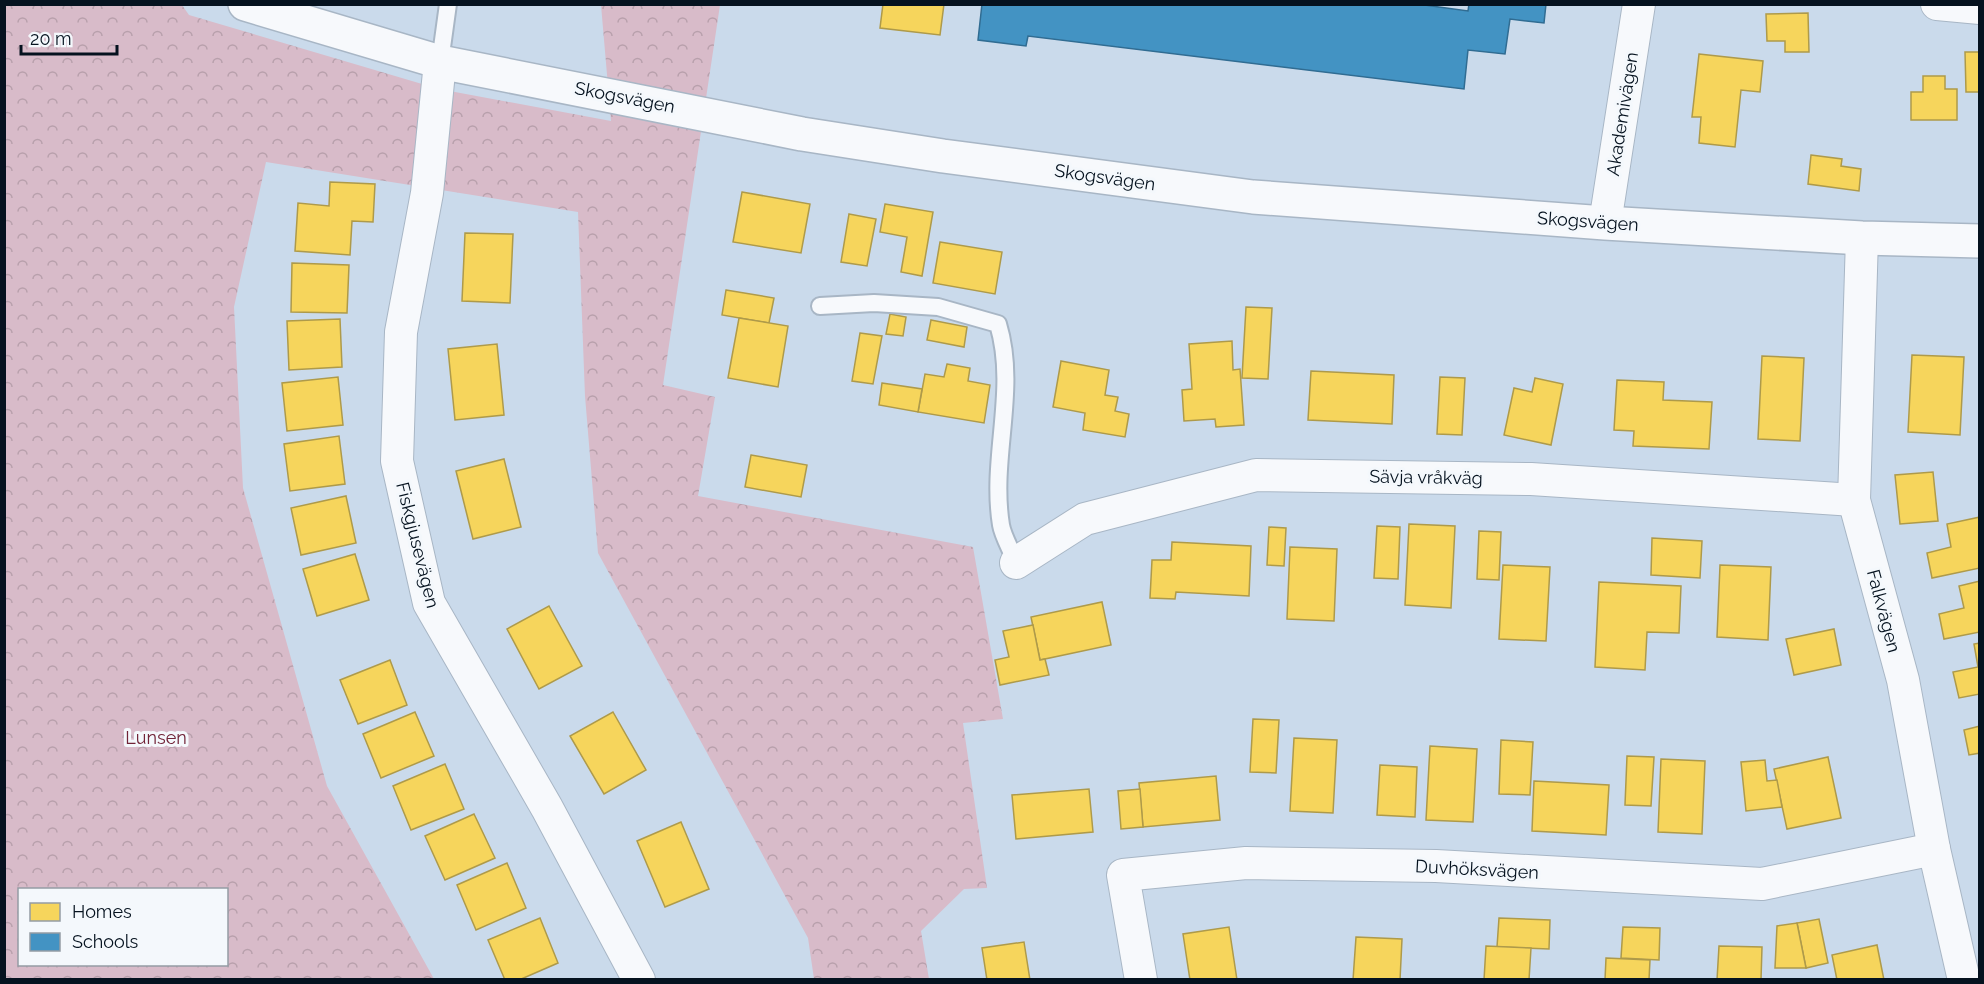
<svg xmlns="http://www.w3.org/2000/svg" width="1984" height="984" font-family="Raleway,sans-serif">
	<defs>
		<pattern id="forest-crowns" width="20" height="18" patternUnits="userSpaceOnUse" patternTransform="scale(1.5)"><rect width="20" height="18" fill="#d8bbc9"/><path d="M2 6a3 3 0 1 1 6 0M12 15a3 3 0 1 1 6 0" fill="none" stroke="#b8a0ac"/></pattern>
	</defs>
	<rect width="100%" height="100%" fill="#cadaeb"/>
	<path fill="url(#forest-crowns)" fill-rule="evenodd" d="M5 5H182L189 15 439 89 611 121 601 5H720L663 385 715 397 698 496 973 547 1003 719 963 723 987 888 964 889 921 931 929 979H814L808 938 598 553 585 396 578 212 266 162 234 307 243 488 327 786 434 979 5 980ZM20 890H226V964H20Z"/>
	<g fill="#f6d55c" stroke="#ae9a4a" stroke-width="1.5">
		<path d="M883 4H944L940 35 880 28Z"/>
		<path d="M1808 13 1809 52H1785V41H1767L1766 14Z"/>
		<path d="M1965 52H1980V92H1966Z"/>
		<path d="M1699 54 1763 61 1760 92 1741 90 1735 147 1699 143 1701 117H1692Z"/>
		<path d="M1923 76H1945V89H1957V120H1911V92H1923Z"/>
		<path d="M1811 155 1842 159 1841 166 1861 169 1859 191 1808 184Z"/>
		<path d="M330 182 375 184 373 222 352 221 350 255 295 251 298 203 329 206Z"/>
		<path d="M742 192 810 204 801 253 733 242Z"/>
		<path d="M885 204 933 212 922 276 901 272 907 237 880 232Z"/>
		<path d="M849 214 876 219 867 266 841 262Z"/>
		<path d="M465 233 513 234 510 303 462 301Z"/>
		<path d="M940 242 1002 252 995 294 933 283Z"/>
		<path d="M292 263 349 265 347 313 291 312Z"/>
		<path d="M726 290 774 298 769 323 722 315Z"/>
		<path d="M1246 307 1272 308 1268 379 1242 378Z"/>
		<path d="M890 314 906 317 903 336 886 334Z"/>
		<path d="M739 318 788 326 778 387 728 378Z"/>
		<path d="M340 319 342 367 289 370 287 321Z"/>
		<path d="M931 320 967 327 964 347 927 340Z"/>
		<path d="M860 333 882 336 873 384 852 381Z"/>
		<path d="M1232 341 1233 370 1240 369 1244 425 1216 427 1215 419 1184 421 1182 390 1192 389 1189 344Z"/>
		<path d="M497 344 504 415 455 420 448 349Z"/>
		<path d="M1912 355 1964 357 1960 435 1908 432Z"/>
		<path d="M1762 356 1804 358 1800 441 1758 439Z"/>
		<path d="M1061 361 1109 370 1105 395 1118 397 1115 411 1129 414 1125 437 1083 430 1085 413 1053 407Z"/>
		<path d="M947 364 970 368 968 381 990 385 984 423 918 412 925 374 944 377Z"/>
		<path d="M1311 371 1394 375 1392 424 1308 420Z"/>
		<path d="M338 377 343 425 287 431 282 383Z"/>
		<path d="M1440 377 1465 378 1462 435 1437 434Z"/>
		<path d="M1535 378 1563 384 1551 445 1504 435 1514 388 1532 392Z"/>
		<path d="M1617 380 1664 382 1663 400 1712 402 1709 449 1633 446 1634 431 1614 430Z"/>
		<path d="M882 383 922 389 918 412 879 405Z"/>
		<path d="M339 436 345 484 290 491 284 444Z"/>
		<path d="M751 455 807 465 801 497 745 487Z"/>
		<path d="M504 459 521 527 473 539 456 471Z"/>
		<path d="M1933 472 1938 521 1900 524 1895 475Z"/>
		<path d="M346 496 356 543 301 555 291 508Z"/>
		<path d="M1980 517V568L1932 578 1927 553 1951 547 1947 524Z"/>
		<path d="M1409 524 1455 526 1451 608 1405 605Z"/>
		<path d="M1377 526 1400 527 1398 579 1374 578Z"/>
		<path d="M1269 527 1286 528 1284 566 1267 565Z"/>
		<path d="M1479 531 1501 532 1499 580 1477 579Z"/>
		<path d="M1652 538 1702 541 1700 578 1651 575Z"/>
		<path d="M1172 542 1251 546 1249 596 1176 592 1175 599 1150 598 1152 560H1171Z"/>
		<path d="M1290 547 1337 549 1334 621 1287 619Z"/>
		<path d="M355 554 369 600 317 616 303 569Z"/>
		<path d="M1503 565 1550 567 1546 641 1499 639Z"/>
		<path d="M1720 565 1771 567 1768 640 1717 637Z"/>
		<path d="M1980 581V632L1944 639 1939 614 1964 608 1959 586Z"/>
		<path d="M1599 582 1681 586 1679 633 1647 632 1645 670 1595 667Z"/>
		<path d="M1102 602 1111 645 1040 660 1031 617Z"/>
		<path d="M549 606 582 666 539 689 507 629Z"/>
		<path d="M1033 625 1040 660 1045 659 1049 675 1000 685 995 660 1009 657 1003 631Z"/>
		<path d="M1834 629 1841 665 1794 675 1786 639Z"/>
		<path d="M1980 643V694L1959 698 1953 672 1978 667 1974 644Z"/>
		<path d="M390 660 407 705 358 724 340 680Z"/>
		<path d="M415 712 434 756 381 778 363 734Z"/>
		<path d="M613 712 646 770 604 794 570 736Z"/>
		<path d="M1253 719 1279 720 1276 773 1250 772Z"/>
		<path d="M1980 726V753L1969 755 1964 730Z"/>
		<path d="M1294 738 1337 740 1333 813 1290 811Z"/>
		<path d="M1501 740 1533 742 1530 795 1499 794Z"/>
		<path d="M1430 746 1477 749 1473 822 1426 820Z"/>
		<path d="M1627 756 1654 757 1651 806 1625 805Z"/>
		<path d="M1828 757 1841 818 1787 829 1774 769Z"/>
		<path d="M1661 759 1705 761 1702 834 1658 832Z"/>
		<path d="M1765 760 1767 781 1777 780 1782 807 1746 811 1741 762Z"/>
		<path d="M445 764 464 809 411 830 393 786Z"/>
		<path d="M1380 765 1417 767 1415 817 1377 815Z"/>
		<path d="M1216 776 1220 820 1143 827 1139 783Z"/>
		<path d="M1534 781 1609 785 1606 835 1532 831Z"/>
		<path d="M1089 789 1093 832 1016 839 1012 795Z"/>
		<path d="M1140 789 1143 827 1121 829 1118 791Z"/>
		<path d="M474 814 495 858 445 880 425 836Z"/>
		<path d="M681 822 709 889 665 907 637 841Z"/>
		<path d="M507 863 526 908 476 930 457 885Z"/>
		<path d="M540 918 558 963 519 980H505L488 940Z"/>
		<path d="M1499 918 1550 920 1549 949 1497 947Z"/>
		<path d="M1819 919 1828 963 1806 968 1797 923Z"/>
		<path d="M1797 923 1806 968H1775L1777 926Z"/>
		<path d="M1229 927 1237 980H1190L1183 934Z"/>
		<path d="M1623 927 1660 928 1659 960 1621 958Z"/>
		<path d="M1356 937 1402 939 1400 980H1353Z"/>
		<path d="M1024 942 1030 980H987L982 948Z"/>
		<path d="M1877 945 1884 980H1837L1832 955Z"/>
		<path d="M1486 946 1531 948 1529 980H1484Z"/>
		<path d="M1719 946 1762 947 1761 980H1717Z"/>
		<path d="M1606 958 1650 960 1649 980H1605Z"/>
	</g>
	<path fill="#4393c3" stroke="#306c92" stroke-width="1.5" d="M982 4H1417L1468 11 1469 4H1546L1544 23 1510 19 1505 54 1468 50 1464 89 1028 36 1026 46 978 40Z"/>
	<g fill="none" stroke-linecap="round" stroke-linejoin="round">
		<defs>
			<g id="service">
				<path d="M440 62 448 4"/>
				<path d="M820 306 874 303 938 307 998 324C1018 390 990 457 1001 525 1003 537 1012 551 1016 563"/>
			</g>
			<g id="minor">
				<path d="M1937 4 1980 8"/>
				<path d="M440 62 427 193 401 332 397 461 429 603 547 808 639 980"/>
				<path d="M1605 223 1639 4"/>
				<path d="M1862 238 1854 500 1903 680 1934 849 1964 980"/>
				<path d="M1016 563 1085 519 1256 475 1531 479 1854 500"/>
				<path d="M1141 980 1123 875 1246 863 1436 866 1762 884 1934 849"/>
			</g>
			<path id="tertiary" d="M245 4 440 62 802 134 943 156 1253 197 1605 223 1862 238 1980 241"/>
		</defs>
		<use href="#service" stroke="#a8b6c5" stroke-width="20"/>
		<use href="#minor" stroke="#a8b6c5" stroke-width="34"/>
		<use href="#tertiary" stroke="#a8b6c5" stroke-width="36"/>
		<use href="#service" stroke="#f7f9fc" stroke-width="16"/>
		<use href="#minor" stroke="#f7f9fc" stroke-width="32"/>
		<use href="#tertiary" stroke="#f7f9fc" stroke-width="33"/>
	</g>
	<g text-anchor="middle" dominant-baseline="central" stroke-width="6" stroke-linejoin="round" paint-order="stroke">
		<g font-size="18" fill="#05121f" stroke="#f4f8fc">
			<text transform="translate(625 97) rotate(11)">Skogsvägen</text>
			<text transform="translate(1622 114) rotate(-81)">Akademivägen</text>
			<text transform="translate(1105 177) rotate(8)">Skogsvägen</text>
			<text transform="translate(1588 221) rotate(4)">Skogsvägen</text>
			<text transform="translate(1426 477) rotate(1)">Sävja vråkväg</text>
			<text transform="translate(418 545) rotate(76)">Fiskgjusevägen</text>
			<text transform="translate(1884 611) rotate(75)">Falkvägen</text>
			<text transform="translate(1477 869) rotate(3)">Duvhöksvägen</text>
		</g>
		<g font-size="18" fill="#712337" stroke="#f4f8fc">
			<text x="156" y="737">Lunsen</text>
		</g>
	</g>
	<rect width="1984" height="984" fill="none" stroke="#05121f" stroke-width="12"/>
	<rect x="18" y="888" width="210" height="78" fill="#f4f8fc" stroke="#949ca4" stroke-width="1.5"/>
	<rect x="30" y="903" width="30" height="18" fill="#f6d55c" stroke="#949ca4" stroke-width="1.5"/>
	<text x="72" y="918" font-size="18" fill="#05121f">Homes</text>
	<rect x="30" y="933" width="30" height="18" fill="#4393c3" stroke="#949ca4" stroke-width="1.5"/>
	<text x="72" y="948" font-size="18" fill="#05121f">Schools</text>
	<path d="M21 45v9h96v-9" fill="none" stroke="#05121f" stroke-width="3"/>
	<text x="30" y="45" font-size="18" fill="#05121f" stroke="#f4f8fc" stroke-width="4.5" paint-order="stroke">20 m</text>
</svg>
